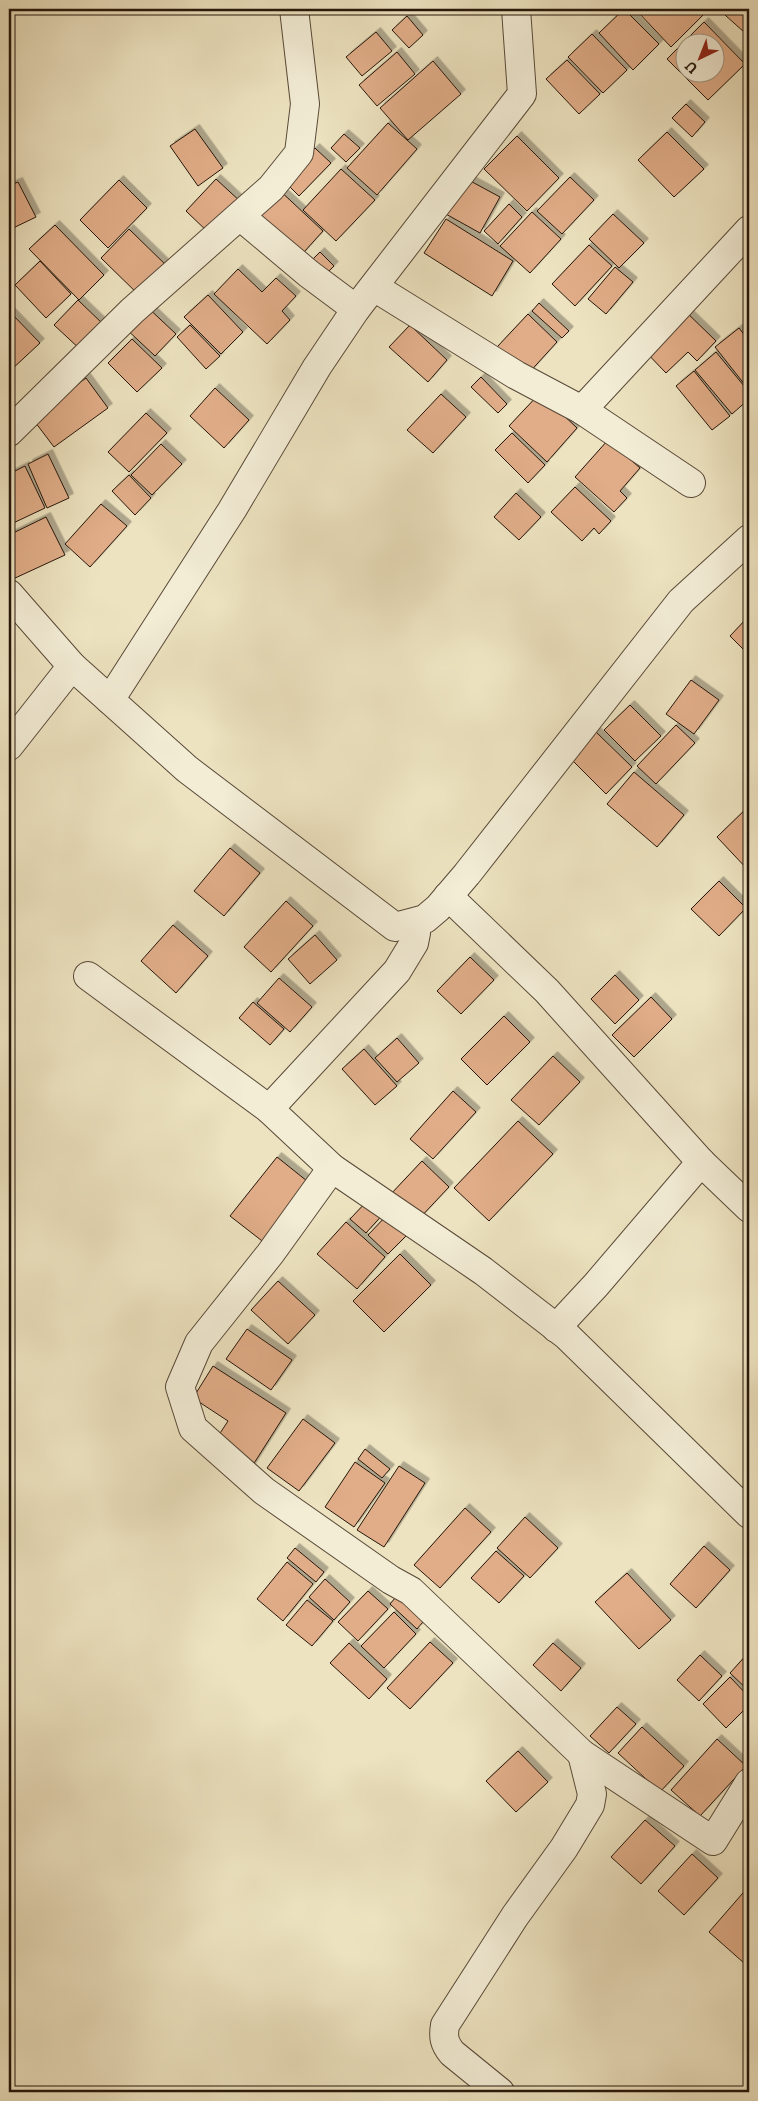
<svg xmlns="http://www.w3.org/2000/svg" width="758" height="2101" font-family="'IM FELL DW Pica',serif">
	<defs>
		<filter id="shadow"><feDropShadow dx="4.5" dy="-4.5" stdDeviation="0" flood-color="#0004"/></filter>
	</defs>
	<rect width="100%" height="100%" fill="#ede3c0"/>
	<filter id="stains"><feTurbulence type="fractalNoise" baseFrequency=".004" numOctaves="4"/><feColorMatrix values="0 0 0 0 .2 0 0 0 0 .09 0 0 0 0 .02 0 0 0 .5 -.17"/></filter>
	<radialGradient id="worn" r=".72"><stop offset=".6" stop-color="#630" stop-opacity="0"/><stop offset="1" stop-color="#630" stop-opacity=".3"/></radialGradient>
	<g fill="#e0ad88" stroke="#26160b" fill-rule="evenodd" filter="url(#shadow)">
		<path d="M624 9 659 44 633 70 599 33Z"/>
		<path d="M639 9H698L704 14 671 47 637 11Z"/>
		<path d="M731 9H749V27L744 32 725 15Z"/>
		<path d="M407 16 423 35 409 48 392 30Z"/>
		<path d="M704 22 745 64 708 100 667 59ZM686 42H716V72H686Z"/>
		<path d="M376 32 392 51 362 76 346 57Z"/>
		<path d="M592 34 627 70 603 93 568 57Z"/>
		<path d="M397 52 415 74 377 106 359 85Z"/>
		<path d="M567 60 600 94 579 114 546 79Z"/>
		<path d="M433 61 461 94 408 140 380 108Z"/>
		<path d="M686 104 705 122 692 137 672 118Z"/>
		<path d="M388 123 417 149 377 195 347 168Z"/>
		<path d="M195 129 223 168 198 186 170 146Z"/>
		<path d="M667 132 704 169 674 197 638 160Z"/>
		<path d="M344 134 360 148 346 162 331 148Z"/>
		<path d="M517 136 559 178 527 211 484 169Z"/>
		<path d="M315 148 331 163 299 196 284 181Z"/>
		<path d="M341 169 375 200 336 241 303 210Z"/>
		<path d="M463 177 500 197 480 233 444 213Z"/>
		<path d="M570 177 594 200 562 234 537 211Z"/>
		<path d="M216 179 242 203 211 235 186 211Z"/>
		<path d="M119 180 147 208 108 248 80 220Z"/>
		<path d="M18 182 36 217 9 230V186Z"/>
		<path d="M276 187 323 231 295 262 248 218Z"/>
		<path d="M509 204 522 217 498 244 484 231Z"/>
		<path d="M532 212 561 239 530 273 500 246Z"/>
		<path d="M613 214 644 243 619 268 589 239Z"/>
		<path d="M446 219 513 261 492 296 424 253Z"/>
		<path d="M55 225 104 275 79 300 29 249Z"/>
		<path d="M129 229 171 270 143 299 101 258Z"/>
		<path d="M589 245 612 266 575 306 552 284Z"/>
		<path d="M320 252 334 266 321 279 307 265Z"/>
		<path d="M40 261 71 294 46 318 15 285Z"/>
		<path d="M615 267 633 282 606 314 588 299Z"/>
		<path d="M238 269 262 292 276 278 296 296 282 311 290 320 267 344 214 294Z"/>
		<path d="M208 295 243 332 221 354 184 317Z"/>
		<path d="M78 300 105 326 82 351 54 325Z"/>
		<path d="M539 303 569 331 562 338 532 311Z"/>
		<path d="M144 304 176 334 155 356 123 326Z"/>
		<path d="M681 307 716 341 697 361 688 352 666 373 641 347Z"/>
		<path d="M9 311 40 343 11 370 9 367Z"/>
		<path d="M528 314 557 342 527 375 497 347Z"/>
		<path d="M190 325 220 356 206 369 177 337Z"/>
		<path d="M410 325 447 360 428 382 389 347Z"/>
		<path d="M739 328 749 341V390L715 347Z"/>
		<path d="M132 339 162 368 137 392 108 363Z"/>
		<path d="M716 352 749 392V399L732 414 695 370Z"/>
		<path d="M694 371 730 416 712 430 676 386Z"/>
		<path d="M481 377 507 404 498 413 471 387Z"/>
		<path d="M86 378 108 408 54 447 32 418Z"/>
		<path d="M215 388 249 420 224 448 190 416Z"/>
		<path d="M540 393 577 428 547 462 509 426Z"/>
		<path d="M441 394 466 417 433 453 407 430Z"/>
		<path d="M146 413 167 433 129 472 108 452Z"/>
		<path d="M512 433 545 465 528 483 495 450Z"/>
		<path d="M608 440 640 468 620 491 627 498 614 512 575 477Z"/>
		<path d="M161 444 182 464 152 495 131 475Z"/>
		<path d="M48 454 69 498 47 508 28 464Z"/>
		<path d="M25 466 45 508 9 525V474Z"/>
		<path d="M129 475 151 498 135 515 112 491Z"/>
		<path d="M575 487 611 521 599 534 594 528 582 541 551 512Z"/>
		<path d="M516 493 541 517 519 540 494 517Z"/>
		<path d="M101 504 127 526 90 567 65 544Z"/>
		<path d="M46 517 65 555 13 579 9 570V535Z"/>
		<path d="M748 617 749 618V655L730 636Z"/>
		<path d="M691 680 719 700 694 734 666 714Z"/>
		<path d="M630 705 661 736 635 761 604 730Z"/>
		<path d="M676 725 695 743 656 784 637 766Z"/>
		<path d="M596 732 632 767 606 794 570 758Z"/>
		<path d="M634 772 684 815 657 847 607 804Z"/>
		<path d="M749 806V871L717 837Z"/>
		<path d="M230 848 260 873 224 916 194 891Z"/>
		<path d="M719 881 746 908 719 936 691 909Z"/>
		<path d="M286 901 313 926 271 972 244 947Z"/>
		<path d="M173 925 208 956 176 993 141 961Z"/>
		<path d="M315 935 337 960 310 984 288 959Z"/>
		<path d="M470 957 494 980 461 1014 437 991Z"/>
		<path d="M615 975 639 1000 615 1024 591 999Z"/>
		<path d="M279 978 312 1007 290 1032 257 1003Z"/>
		<path d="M651 997 672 1019 634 1057 612 1035Z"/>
		<path d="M253 1002 284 1029 270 1045 239 1018Z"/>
		<path d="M504 1016 530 1042 487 1085 461 1059Z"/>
		<path d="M397 1038 419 1063 397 1082 375 1058Z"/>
		<path d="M364 1049 397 1086 375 1105 342 1069Z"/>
		<path d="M553 1056 580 1082 539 1125 511 1100Z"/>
		<path d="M453 1091 476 1112 433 1159 410 1139Z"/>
		<path d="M518 1121 553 1154 489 1221 454 1188Z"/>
		<path d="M277 1157 312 1185 266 1244 230 1216Z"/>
		<path d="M422 1161 449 1187 417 1221 390 1195Z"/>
		<path d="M370 1198 385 1212 366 1233 350 1219Z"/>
		<path d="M388 1214 408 1234 388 1254 368 1235Z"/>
		<path d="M346 1222 385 1257 357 1289 317 1254Z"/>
		<path d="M400 1254 431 1285 384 1332 353 1301Z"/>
		<path d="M278 1281 315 1315 288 1344 251 1310Z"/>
		<path d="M247 1329 292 1360 271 1390 226 1359Z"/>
		<path d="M213 1366 286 1413 251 1468 213 1444 228 1421 193 1398Z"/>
		<path d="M303 1419 335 1443 299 1491 267 1468Z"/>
		<path d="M365 1449 390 1469 382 1478 358 1459Z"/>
		<path d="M355 1462 385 1483 354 1527 325 1507Z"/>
		<path d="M399 1466 425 1483 384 1547 357 1530Z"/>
		<path d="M465 1508 491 1532 440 1588 414 1565Z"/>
		<path d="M525 1517 558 1548 530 1578 497 1548Z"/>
		<path d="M704 1546 730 1570 696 1608 670 1584Z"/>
		<path d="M295 1548 324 1572 316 1582 287 1558Z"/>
		<path d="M496 1551 524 1576 499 1603 471 1578Z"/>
		<path d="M287 1562 313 1584 283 1621 257 1599Z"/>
		<path d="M627 1573 671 1620 639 1649 595 1602Z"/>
		<path d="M325 1579 350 1602 334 1620 309 1597Z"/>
		<path d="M368 1591 388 1609 358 1641 338 1622Z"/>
		<path d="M401 1591 428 1616 417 1629 390 1604Z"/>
		<path d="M307 1600 333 1621 312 1646 286 1625Z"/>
		<path d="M394 1612 416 1634 384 1668 361 1646Z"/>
		<path d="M430 1642 453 1663 410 1709 387 1688Z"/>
		<path d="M349 1643 387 1679 369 1699 330 1663Z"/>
		<path d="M553 1643 581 1668 561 1691 533 1665Z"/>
		<path d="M749 1652V1691L730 1673Z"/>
		<path d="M700 1655 722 1676 699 1701 677 1680Z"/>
		<path d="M730 1677 749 1697V1705L726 1728 703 1704Z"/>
		<path d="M617 1707 636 1724 609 1753 590 1736Z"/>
		<path d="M642 1727 684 1766 660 1792 618 1753Z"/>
		<path d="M717 1739 746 1766 700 1816 671 1790Z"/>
		<path d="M518 1751 548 1782 516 1812 486 1781Z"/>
		<path d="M645 1820 675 1846 641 1884 611 1857Z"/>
		<path d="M692 1854 718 1878 684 1915 658 1891Z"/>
		<path d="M749 1886V1957L744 1963 709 1932Z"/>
	</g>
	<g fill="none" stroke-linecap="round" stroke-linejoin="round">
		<defs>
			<g id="minor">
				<path d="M240 216 309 274 356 309"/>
				<path d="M374 287 516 375 582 410 691 483"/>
				<path d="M582 410 749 230"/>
				<path d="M9 432 132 311 271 188 299 153 305 104 294 9"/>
				<path d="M9 594 72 666 9 746"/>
				<path d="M72 666 187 769 395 927 425 919 438 908 467 874 681 601 749 539"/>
				<path d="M110 700 232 510 317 367 356 309 522 94 516 9"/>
				<path d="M448 896 547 991 701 1162 749 1208"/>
				<path d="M88 976 269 1109 332 1168 483 1271 567 1336 749 1514"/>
				<path d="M269 1109 397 971 414 943 416 933 414 923"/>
				<path d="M332 1168 270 1254 199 1343 180 1387 193 1428 264 1491 391 1580 411 1591 582 1754 713 1841 749 1783"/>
				<path d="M556 1328 596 1285 701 1162"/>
				<path d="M500 2092 452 2053C444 2043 443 2037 445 2025L515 1916 564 1848 590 1805 592 1794 582 1754"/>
			</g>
		</defs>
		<use href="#minor" stroke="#584938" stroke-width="30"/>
		<use href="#minor" stroke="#f3edd6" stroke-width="28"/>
	</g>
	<rect width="758" height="2101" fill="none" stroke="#ede3c0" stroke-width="30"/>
	<rect x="10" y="10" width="738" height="2081" fill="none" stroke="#26160b" stroke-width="2.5"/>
	<rect x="15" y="15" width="728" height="2071" fill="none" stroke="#26160b"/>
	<g transform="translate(700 58) rotate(223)"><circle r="24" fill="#f3edd6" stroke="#a19785"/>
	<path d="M0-4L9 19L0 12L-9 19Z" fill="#8f2418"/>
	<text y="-8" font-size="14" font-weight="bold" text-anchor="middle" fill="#26160b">U</text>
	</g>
	<rect width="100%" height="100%" filter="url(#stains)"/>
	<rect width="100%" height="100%" fill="url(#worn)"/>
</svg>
